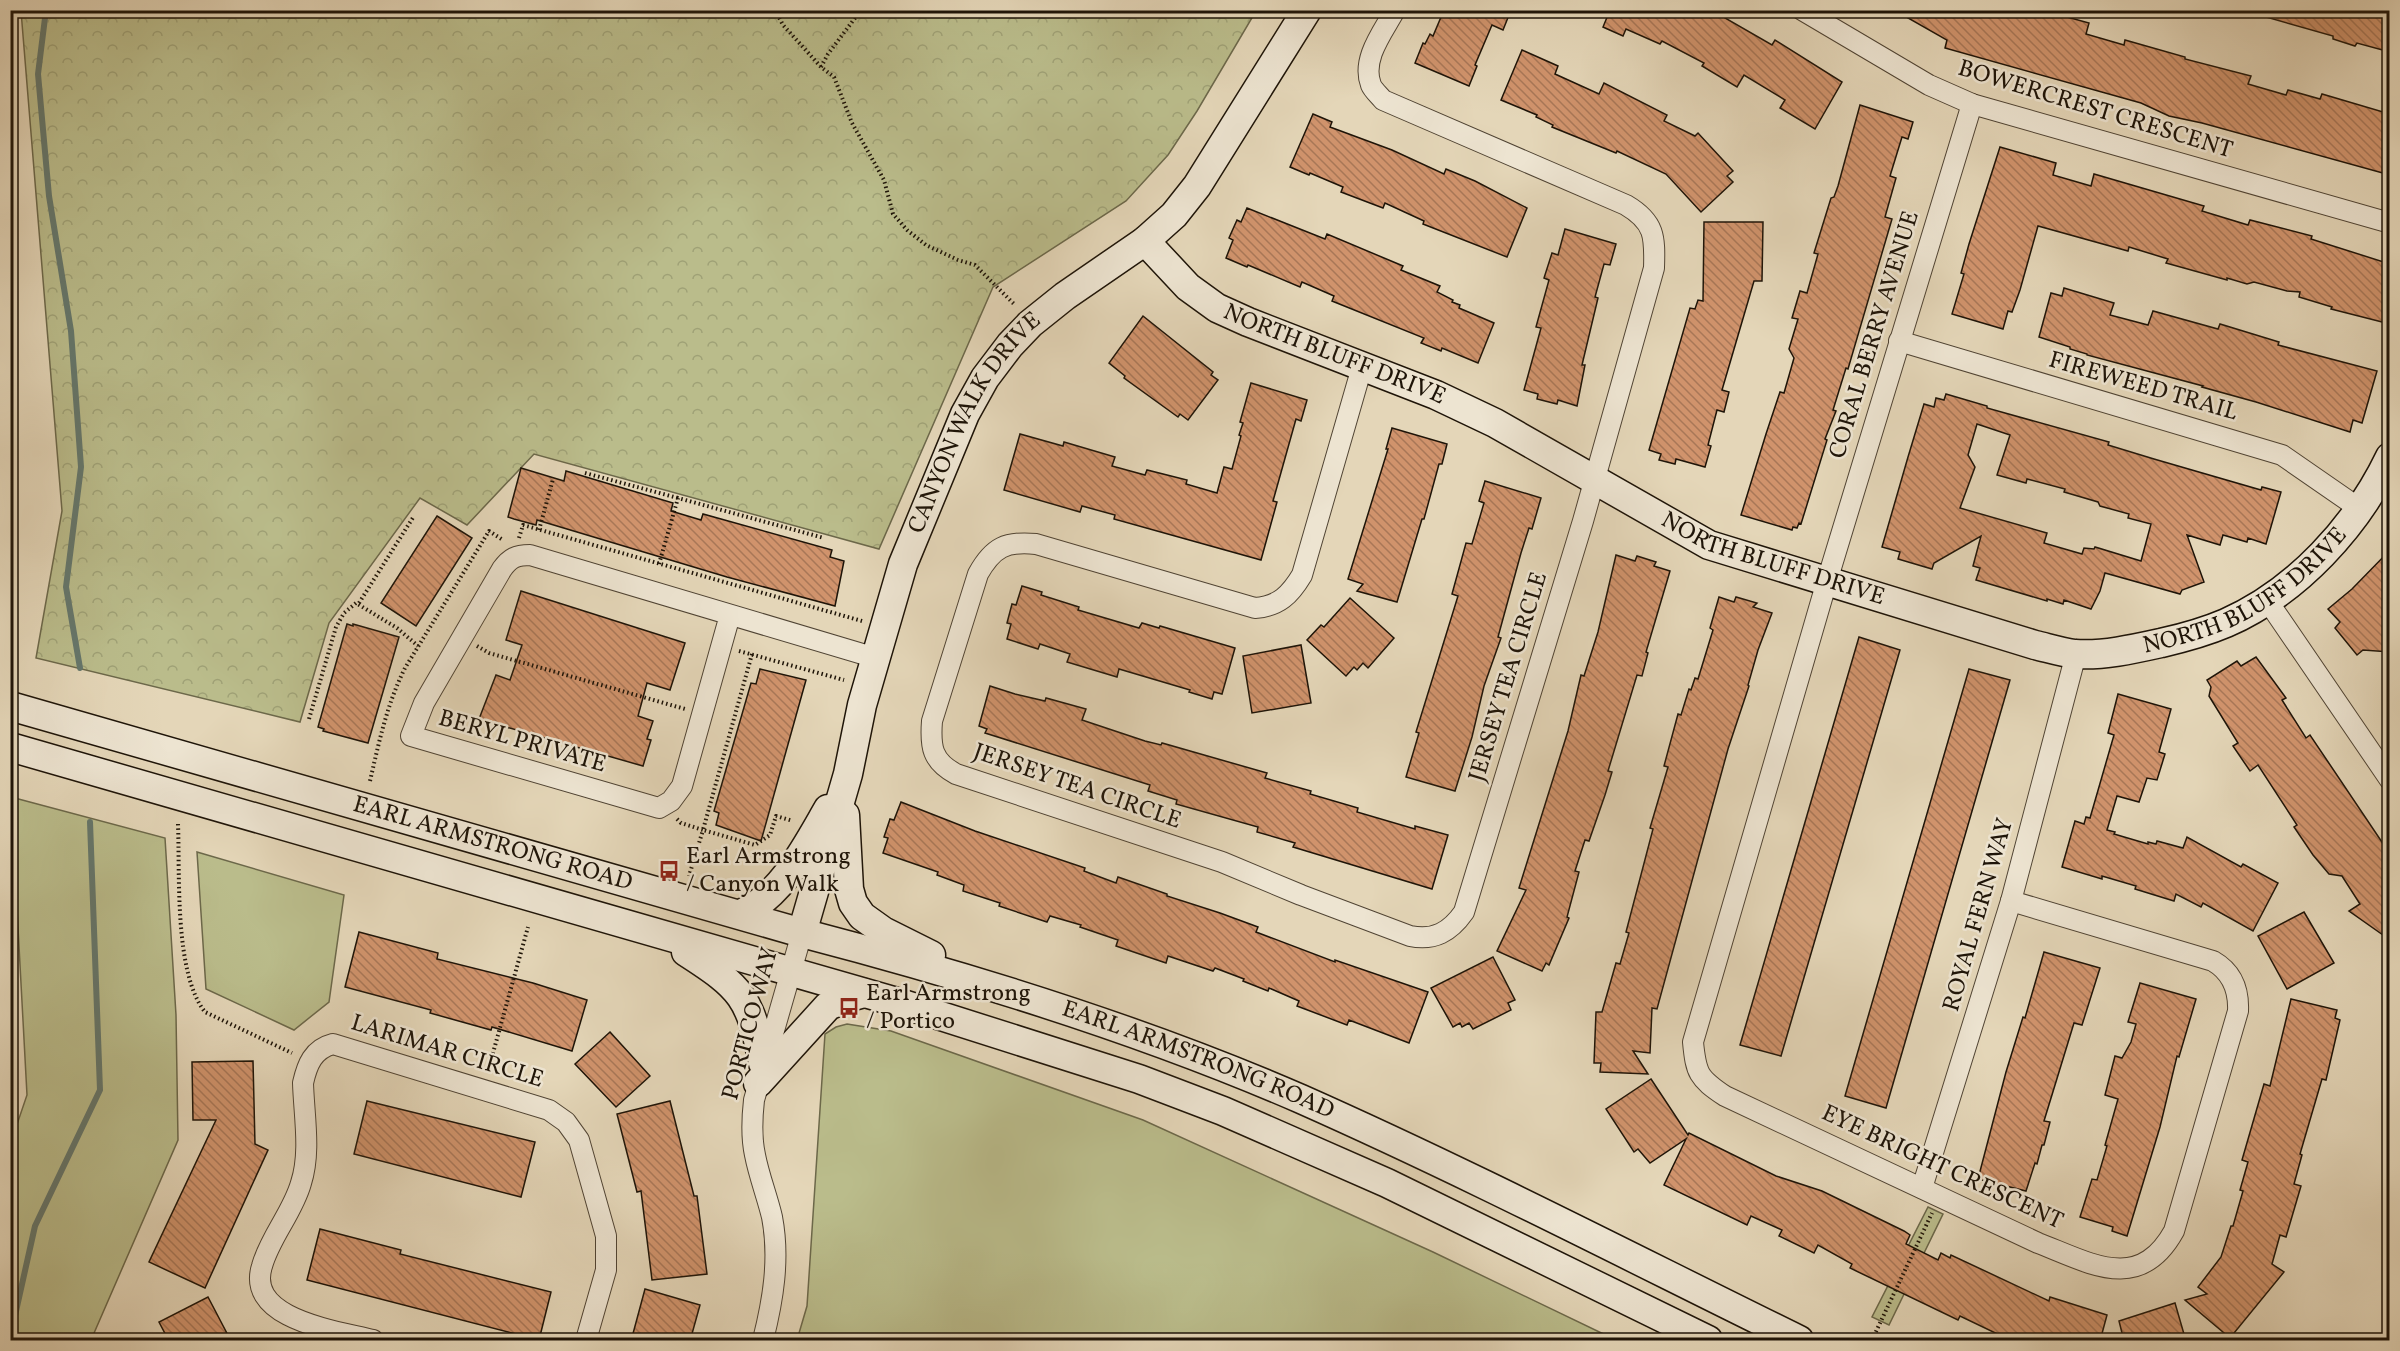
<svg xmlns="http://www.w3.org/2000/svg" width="2400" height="1351" font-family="Vollkorn,serif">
	<defs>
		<pattern id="forest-crowns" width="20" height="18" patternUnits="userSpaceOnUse" patternTransform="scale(1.5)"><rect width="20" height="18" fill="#babc8b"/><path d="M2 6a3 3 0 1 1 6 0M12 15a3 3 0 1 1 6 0" fill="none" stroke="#9fa176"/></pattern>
		<pattern id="building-back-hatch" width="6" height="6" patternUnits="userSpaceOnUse" patternTransform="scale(1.5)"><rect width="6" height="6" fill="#d0936c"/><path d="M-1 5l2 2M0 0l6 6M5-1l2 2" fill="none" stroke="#a87757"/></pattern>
	</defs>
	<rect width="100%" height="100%" fill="#e4d6b8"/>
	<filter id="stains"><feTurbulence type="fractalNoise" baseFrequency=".00333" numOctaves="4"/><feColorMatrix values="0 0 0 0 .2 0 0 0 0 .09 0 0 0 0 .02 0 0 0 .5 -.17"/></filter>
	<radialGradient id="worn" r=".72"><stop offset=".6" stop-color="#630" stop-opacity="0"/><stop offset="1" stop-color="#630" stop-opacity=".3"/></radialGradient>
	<g fill="#babc8b" stroke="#6c684a" stroke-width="1.5">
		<path d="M11 797 165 838 176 1015 178 1140 91 1340H11V1142L27 1095Z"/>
		<path d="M197 852 344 895 329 1002 294 1030 206 989Z"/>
		<path d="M847 1024 891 1031 1143 1120 1433 1252 1616 1340H797L807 1306 825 1034 836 1027Z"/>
		<path d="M1928 1207 1943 1214 1889 1325 1872 1317Z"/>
	</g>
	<path fill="url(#forest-crowns)" stroke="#6c684a" stroke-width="1.5" d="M21 11V10L1256 11 1197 111 1168 155 1126 201 993 287 879 549 534 454 467 525 420 498 329 623 300 722 36 658 62 511Z"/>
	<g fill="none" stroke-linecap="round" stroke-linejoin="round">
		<g stroke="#65776c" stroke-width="6">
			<path d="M46 10 38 74 49 196 71 331 81 467 66 587 80 668"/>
			<path d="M10 1338 35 1226 100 1090 90 822"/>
		</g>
	</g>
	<g fill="url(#building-back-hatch)" stroke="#1e1408" stroke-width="1.5" fill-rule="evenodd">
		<path d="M1444 10H1511L1503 30 1492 25 1475 65 1477 66 1469 86 1415 63 1423 43 1425 44 1430 34 1433 36Z"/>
		<path d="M1610 10H1729L1725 18 1772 45 1775 40 1842 82 1815 129 1780 108 1785 100 1744 75 1737 87 1702 66 1704 63 1662 41 1660 44 1626 29 1623 36 1603 27Z"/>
		<path d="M1894 10H2057L2056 14 2089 23 2086 34 2124 45 2125 40 2185 57V59L2251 76 2248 84 2286 95 2288 90 2320 99 2322 94 2390 114V175L2202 123 2169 116 2141 103 1945 48 1947 40Z"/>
		<path d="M2259 10H2390V52L2357 43 2355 46 2333 39V36L2259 15Z"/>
		<path d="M1522 50 1558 66 1555 74 1599 94 1604 83 1667 115 1664 121 1695 136 1698 133 1733 171 1727 176 1733 182 1701 212 1666 174 1617 151 1616 153 1552 127 1553 125 1536 117 1537 115 1501 100Z"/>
		<path d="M1860 105 1913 122 1908 139 1902 137 1890 176 1896 178 1885 217 1892 219 1848 369 1846 368 1833 410 1836 411 1825 439 1827 440 1801 524 1799 523 1797 528 1793 527 1792 530 1741 515 1766 434 1780 392 1784 393 1794 358 1789 349 1798 319 1792 318 1800 291 1807 293 1818 254 1814 253 1831 198 1834 197 1838 186Z"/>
		<path d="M1313 114 1332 122 1330 127 1392 150 1444 174 1446 169 1475 181 1527 208 1507 257 1423 224 1424 221 1385 203 1383 208 1341 192 1343 187 1310 173 1309 175 1290 167Z"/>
		<path d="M2000 147 2056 163 2053 175 2091 186 2094 174 2204 206 2202 211 2248 225 2250 220 2312 236 2311 239 2390 264V324L2331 309 2332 307 2299 297 2300 292 2287 291 2254 282 2247 284 2227 278V280L2166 263 2168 259 2129 247 2128 251 2038 226 2020 290 2012 312 2008 311 2003 329 1952 314 1964 274 1961 273 1969 244Z"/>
		<path d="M1247 208 1325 239 1327 234 1403 266 1401 270 1440 286 1437 292 1453 300 1452 302 1460 305 1459 308 1494 323 1478 363 1442 348 1441 351 1421 343 1424 338 1332 301 1334 296 1302 282 1300 287 1248 265 1247 267 1226 258 1233 240 1229 238 1237 220 1241 222Z"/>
		<path d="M1704 222H1763L1762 281H1754L1722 390 1729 392 1724 412 1717 410 1708 445 1711 446 1705 467 1676 459 1675 464 1659 460 1661 454 1649 450 1690 308 1695 309 1698 300 1703 301Z"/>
		<path d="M1565 229 1616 244 1610 265 1604 264 1595 297 1598 298 1582 365H1585L1577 406 1558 400 1557 404 1537 399 1538 394 1524 390 1541 328 1536 327 1549 280 1544 278 1552 253 1558 255Z"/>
		<path d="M2064 288 2114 303 2110 315 2148 325 2153 311 2218 329 2220 324 2279 342 2278 345 2377 371 2362 423 2353 420 2350 432 2256 402 2202 387 2203 386 2087 355V354L2070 349V347L2039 337 2051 293 2062 296Z"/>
		<path d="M1143 316 1213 372 1211 375 1218 380 1188 420 1180 414 1178 417 1124 378 1125 376 1109 363Z"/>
		<path d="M1251 383 1307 400 1301 421 1296 419 1273 501 1277 502 1261 560 1114 519 1115 515 1082 506 1080 512 1004 490 1020 434 1063 446 1064 442 1115 457 1112 466 1145 475 1147 470 1187 480 1186 484 1217 493 1224 467 1232 469 1241 436 1239 435 1243 423 1240 422Z"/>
		<path d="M1946 394 1987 406V408L2109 442 2108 445 2154 459 2261 490 2262 487 2281 492 2266 544 2248 538 2247 542 2223 535 2220 545 2187 535 2204 582 2182 590 2180 594 2105 573 2100 591 2091 609 2064 600 2063 604 2047 599V601L1976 580 1980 568 1973 566 1981 536 1934 563 1932 569 1898 559 1900 552 1882 547 1908 457 1924 404 1934 407 1936 398 1944 400ZM1977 424 2010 435 1997 475 2026 483 2027 479 2065 489 2064 492 2098 502 2100 506 2129 514 2128 518 2151 524 2141 561 2095 547 2094 549 2084 548 2082 554 2044 543 2047 533 1960 508 1975 467 1968 455Z"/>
		<path d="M1392 428 1447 444 1442 464H1439L1424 519H1422L1397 602 1357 591 1363 584 1348 579 1388 449H1386Z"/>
		<path d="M521 468 564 481 566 471 673 503 671 511 701 520 703 514 832 550 830 557 844 561 835 606 727 577 537 520 536 525 514 519 508 517Z"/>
		<path d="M1485 481 1541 498 1532 529 1529 528 1521 553 1498 637 1501 638 1484 686 1472 737 1455 791 1406 777 1419 733 1416 732 1458 596 1452 594 1466 543 1472 544 1484 503 1479 501Z"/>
		<path d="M437 516 472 538 416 626 381 603Z"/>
		<path d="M2390 550V652L2363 650 2357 655 2335 628 2340 622 2328 609 2352 589Z"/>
		<path d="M1616 555 1635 561 1637 556 1656 562 1654 566 1670 571 1646 652 1648 653 1642 676 1637 675 1608 771 1612 772 1605 795 1589 841 1585 840 1575 871 1579 872 1567 917 1569 918 1549 965 1546 963 1542 971 1497 951 1526 890 1519 888 1568 731 1581 675 1584 676 1598 632Z"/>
		<path d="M1022 586 1042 592 1041 595 1079 607 1078 610 1139 628 1142 623 1159 628 1160 626 1235 648 1222 694 1214 692 1212 699 1189 692 1190 690 1119 669 1117 677 1067 662 1070 654 1040 644 1038 649 1007 639 1011 624 1007 623 1012 604 1016 605Z"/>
		<path d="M521 591 685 643 670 690 647 683 638 716 653 721 647 739 651 740 643 766 506 727 505 729 479 719 496 675 510 680 522 645 506 640Z"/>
		<path d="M1719 597 1734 602 1736 597 1757 603 1753 607 1772 613 1758 650 1748 685 1749 686 1728 749 1657 1009 1652 1008 1650 1053 1633 1051 1648 1074 1600 1072 1601 1063H1594L1596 1012H1602L1616 963 1620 964 1629 933 1626 932 1653 829 1650 828 1668 767 1664 766 1678 714 1681 715 1689 689 1691 690 1695 678 1698 679 1713 630 1710 628Z"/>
		<path d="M1350 598 1394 638 1368 668 1363 663 1357 670 1354 667 1346 676 1307 640 1321 625 1324 627Z"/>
		<path d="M347 624 353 626V624L399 637 368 743 323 731 324 729 318 727Z"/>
		<path d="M1859 637 1900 650 1781 1056 1740 1045Z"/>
		<path d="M1301 645 1311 703 1252 713 1243 656Z"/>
		<path d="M2256 657 2286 698 2282 700 2306 738 2310 735 2390 854V924L2383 935 2349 911 2360 904 2342 876 2329 874 2313 855 2294 827 2297 825 2258 765 2250 771 2233 746 2238 743 2209 696 2211 687 2207 680 2237 661 2241 666Z"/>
		<path d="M760 669 806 680 761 841 716 825 719 813 714 811 751 683 756 684Z"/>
		<path d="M1969 669 2010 680 1886 1108 1845 1096Z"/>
		<path d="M990 686 1015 694 1045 701 1046 698 1086 709 1082 720 1145 741 1161 745 1162 743 1267 773 1265 778 1311 791 1310 794 1358 808 1357 812 1415 829V826L1448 835 1432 889 1293 847 1295 843 1257 832 1258 827 1176 804 1177 800 1148 791 1150 785 985 733 987 729 979 726Z"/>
		<path d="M2118 694 2171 709 2159 752 2165 754 2157 780 2147 778 2139 802 2117 796 2107 830 2115 832 2114 834 2148 844V842L2156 844 2157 841 2183 848 2187 837 2241 867 2243 864 2278 883 2253 931 2203 903 2201 907 2176 894 2174 901 2135 889 2136 886 2102 876V879L2062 867 2075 821 2084 824 2086 817 2090 818 2114 735 2108 733Z"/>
		<path d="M901 802 975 831 1085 868 1084 871 1116 883 1118 877 1167 894V896L1220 913 1258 927 1256 932 1335 962V960L1428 992 1409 1043 1349 1020 1347 1025 1297 1006 1299 1001 1269 988 1268 991 1243 981 1244 979 1215 968 1213 971 1168 956 1166 963 1116 946 1118 940 1080 927 1081 925 1050 916 1047 922 999 906 1000 903 963 891 964 885 937 875 938 872 883 853 888 838 884 837 890 819 894 820Z"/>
		<path d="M2304 912 2334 963 2287 989 2258 936Z"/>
		<path d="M359 932 438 953 437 959 533 983 587 1000 572 1051 492 1027 491 1030 430 1013 431 1010 345 987Z"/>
		<path d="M2044 952 2100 968 2082 1025 2074 1023 2044 1121 2050 1122 2044 1145H2042L2037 1164 2035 1163 2026 1191 1978 1179 2006 1072 2023 1017 2025 1018Z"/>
		<path d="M1493 957 1515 1000 1508 1003 1511 1010 1473 1029 1469 1023 1462 1027 1460 1023 1453 1027 1431 988Z"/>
		<path d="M2140 983 2196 999 2179 1057 2177 1056 2160 1127 2127 1236 2112 1231 2113 1227 2080 1217 2092 1179 2097 1180 2107 1146 2105 1145 2118 1099 2105 1095 2115 1056 2122 1058 2131 1042 2136 1024 2128 1022Z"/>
		<path d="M2291 999 2337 1010 2335 1018 2340 1020 2326 1080 2322 1079 2300 1154 2302 1155 2294 1184 2301 1186 2286 1237 2280 1235 2272 1264 2284 1272 2230 1338 2185 1300 2207 1294 2198 1287 2221 1257 2231 1226H2233L2243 1191 2240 1190 2248 1162 2242 1160 2264 1084 2270 1086Z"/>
		<path d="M610 1032 650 1076 616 1107 575 1064Z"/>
		<path d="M253 1061 255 1144 268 1150 205 1288 149 1262 216 1120H193L192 1062Z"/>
		<path d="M1651 1079 1688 1135 1689 1133 1776 1176 1822 1191 1904 1231 1910 1235 1906 1244 1938 1260 1941 1253 1950 1258 1951 1255 2049 1301 2050 1297 2107 1315 2100 1341H2012L1960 1316 1958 1320 1850 1268 1852 1264 1818 1245 1814 1253 1779 1236 1782 1230 1751 1216 1747 1225 1664 1185 1686 1139 1650 1163 1638 1149 1634 1152 1606 1109Z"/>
		<path d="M367 1101 535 1142 521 1197 354 1154Z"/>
		<path d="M670 1101 694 1196H697L707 1274 652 1280 641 1191 637 1192 617 1114Z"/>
		<path d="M320 1229 401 1250 400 1254 551 1292 539 1340 307 1280Z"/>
		<path d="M645 1289 700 1305 690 1341H631Z"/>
		<path d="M208 1297 231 1341H169L159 1322Z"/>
		<path d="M2175 1303 2186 1341H2124L2119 1321Z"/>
	</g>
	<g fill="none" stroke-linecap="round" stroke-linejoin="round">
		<defs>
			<g id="street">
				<path d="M1802 10 1929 85 1972 104 2390 223"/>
				<path d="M1972 104 1827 581 1693 1042C1696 1073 1698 1078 1725 1096L2038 1243C2090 1263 2139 1294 2174 1231L2238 1011C2239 989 2232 972 2213 961L2011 901"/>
				<path d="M1899 341 2282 455 2360 509"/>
				<path d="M1362 367 1302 575C1290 595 1279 606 1255 608L1036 544C1006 541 993 547 978 574L932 721C930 747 932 761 956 774L1222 862 1301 895 1410 936C1434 941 1450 932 1464 912L1583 521 1654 268C1655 237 1655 222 1626 205L1383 100C1379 95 1373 90 1371 85 1361 59 1383 32 1395 10"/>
				<path d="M2267 600 2390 780"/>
				<path d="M730 615 682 786 671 801 659 808 411 736 424 703 502 569C510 558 516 555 530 555L876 658"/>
				<path d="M1922 1188 2011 901 2076 654"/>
				<path d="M373 1340C339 1331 245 1320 262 1266 270 1237 293 1212 301 1183 311 1152 304 1116 303 1083 307 1065 313 1049 333 1044L549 1110 566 1122 579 1140 606 1236V1270L586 1340"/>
				<path d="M763 1340C773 1300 780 1259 772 1217 767 1196 759 1176 755 1155 751 1137 752 1118 754 1100L802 933"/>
			</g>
			<g id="secondary">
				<path id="s1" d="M1145 241 1188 287 1217 308 1248 322 1436 395 1495 423 1709 545 2035 645C2048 648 2061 652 2075 654 2103 656 2134 649 2161 643 2183 638 2205 632 2226 623 2297 592 2357 526 2390 457"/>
				<path id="s2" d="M10 706 802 933C971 977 1140 1029 1301 1099 1470 1174 1634 1259 1799 1340"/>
				<path d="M10 747 900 1003 1139 1079 1223 1111 1387 1183 1708 1340"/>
				<path d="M845 815 849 889 853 903 862 916 883 931 931 955"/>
				<path d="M741 914C782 895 806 847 828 809"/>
				<path id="s3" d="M802 933 848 774 862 705 903 564 965 414 985 378 1010 345 1030 324 1065 296 1145 241 1174 215 1197 186 1307 10"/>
				<path d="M686 952C742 988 750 997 763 1063"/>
				<path d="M758 1083 828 1006 846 998 864 993"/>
			</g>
		</defs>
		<use href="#street" stroke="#504434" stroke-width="22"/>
		<use href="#secondary" stroke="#1e1408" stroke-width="31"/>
		<g stroke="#1e1408" stroke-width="4" stroke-dasharray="1.5 3" stroke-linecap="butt">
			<path d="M775 10 783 25 821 67 834 77 852 123 884 180 893 214 907 230 926 245 958 260 975 265 1014 304"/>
			<path d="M821 67 828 54 861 10"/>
			<path d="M585 473 678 498"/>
			<path d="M539 530 553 479"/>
			<path d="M519 538 523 525 862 621"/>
			<path d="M659 564 678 498 824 538"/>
			<path d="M359 603 414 516"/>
			<path d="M477 646 489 653 685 709"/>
			<path d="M739 651 844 680"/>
			<path d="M752 654 703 830 755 845 770 835 776 816 793 821"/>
			<path d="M309 719 336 627 344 613 356 603 397 628 418 646"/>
			<path d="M370 781C379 742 387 704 405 668L489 531 503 540"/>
			<path d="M677 819 681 823 703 830 689 876"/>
			<path d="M178 824C180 874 174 973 205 1012L292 1053"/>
			<path d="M488 1071 528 927"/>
			<path d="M1872 1340 1932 1213"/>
		</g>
		<use href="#street" stroke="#ede4d1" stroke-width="20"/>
		<use href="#secondary" stroke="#ede4d1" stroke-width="28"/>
	</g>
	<defs>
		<symbol id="bus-bare" viewBox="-9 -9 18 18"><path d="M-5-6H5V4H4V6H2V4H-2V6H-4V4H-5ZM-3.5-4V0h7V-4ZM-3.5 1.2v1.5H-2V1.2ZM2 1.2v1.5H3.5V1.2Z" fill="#8f2418" stroke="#ede4d1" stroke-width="2.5" paint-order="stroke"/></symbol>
	</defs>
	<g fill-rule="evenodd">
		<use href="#bus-bare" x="654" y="856" width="30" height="30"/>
		<use href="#bus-bare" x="834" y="993" width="30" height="30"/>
	</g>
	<g text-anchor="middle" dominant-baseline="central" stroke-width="5" stroke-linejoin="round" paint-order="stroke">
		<g font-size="24" fill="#1e1408" stroke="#ede4d1">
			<text transform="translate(2095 110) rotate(17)">BOWERCREST CRESCENT</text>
			<text transform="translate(1875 335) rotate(-73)">CORAL BERRY AVENUE</text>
			<text stroke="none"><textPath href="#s1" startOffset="225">NORTH BLUFF DRIVE</textPath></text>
			<text transform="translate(2143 387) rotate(16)">FIREWEED TRAIL</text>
			<text stroke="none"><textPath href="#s3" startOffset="542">CANYON WALK DRIVE</textPath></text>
			<text stroke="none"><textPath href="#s1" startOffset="711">NORTH BLUFF DRIVE</textPath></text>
			<text stroke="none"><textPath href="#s1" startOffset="1215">NORTH BLUFF DRIVE</textPath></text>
			<text transform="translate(1509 677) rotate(-73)">JERSEY TEA CIRCLE</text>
			<text transform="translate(522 742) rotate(16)">BERYL PRIVATE</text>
			<text transform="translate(1077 787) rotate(19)">JERSEY TEA CIRCLE</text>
			<text stroke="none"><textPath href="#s2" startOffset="502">EARL ARMSTRONG ROAD</textPath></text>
			<text transform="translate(1979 915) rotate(-74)">ROYAL FERN WAY</text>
			<text transform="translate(751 1024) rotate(-75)">PORTICO WAY</text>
			<text transform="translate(447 1052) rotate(17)">LARIMAR CIRCLE</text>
			<text stroke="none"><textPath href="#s2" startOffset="1240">EARL ARMSTRONG ROAD</textPath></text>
			<text transform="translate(1942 1168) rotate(25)">EYE BRIGHT CRESCENT</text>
		</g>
		<g font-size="24" fill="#1e1408" stroke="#ede4d1" text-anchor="start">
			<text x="686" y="857">Earl Armstrong<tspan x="686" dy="28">/ Canyon Walk</tspan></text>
			<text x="866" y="994">Earl Armstrong<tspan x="866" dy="28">/ Portico</tspan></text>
		</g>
	</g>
	<rect width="2400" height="1351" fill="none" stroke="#e4d6b8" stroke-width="36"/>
	<rect x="12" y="12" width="2376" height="1327" fill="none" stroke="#1e1408" stroke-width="3"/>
	<rect x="18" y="18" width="2364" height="1315" fill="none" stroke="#1e1408" stroke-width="1.5"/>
	<rect width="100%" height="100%" filter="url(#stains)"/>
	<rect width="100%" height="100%" fill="url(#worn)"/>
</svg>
